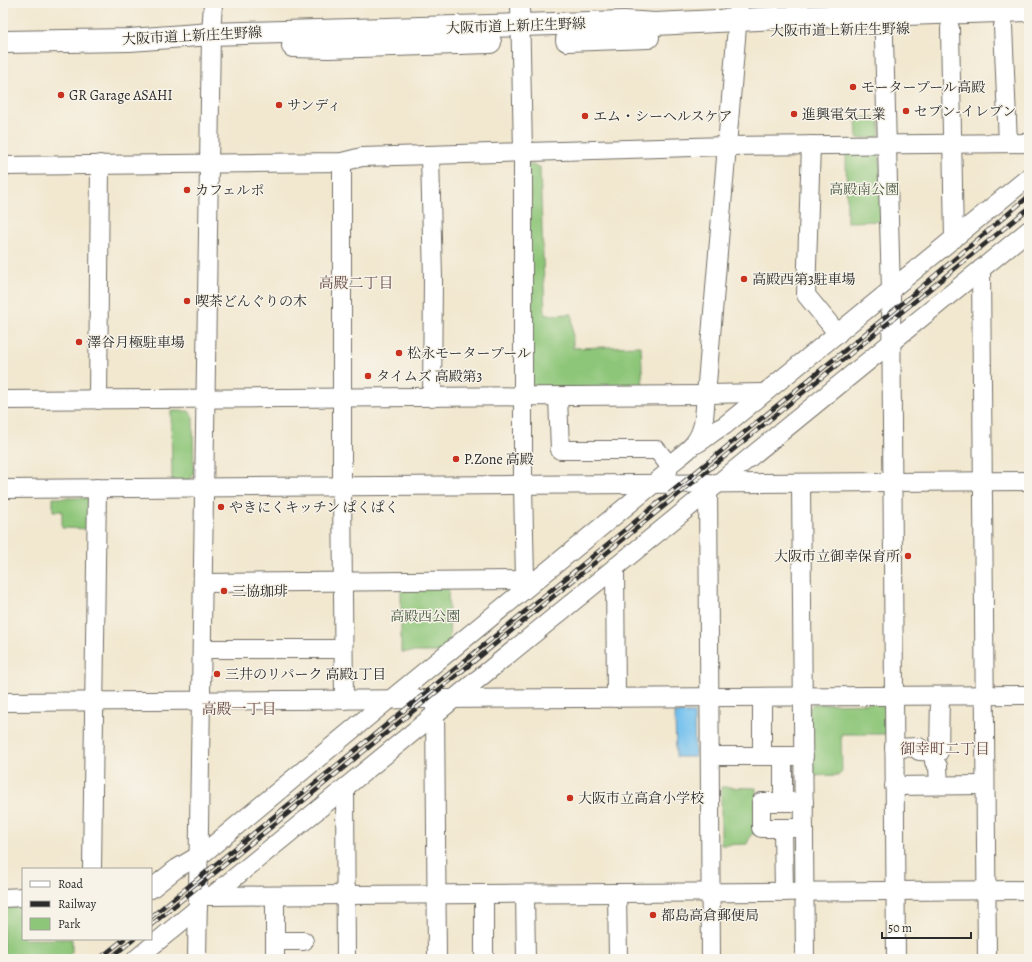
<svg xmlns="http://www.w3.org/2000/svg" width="1032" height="962" font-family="Alegreya,'Noto Serif JP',serif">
	<rect width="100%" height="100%" fill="#f7f3e8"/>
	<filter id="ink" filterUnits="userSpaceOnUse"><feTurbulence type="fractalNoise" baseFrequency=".025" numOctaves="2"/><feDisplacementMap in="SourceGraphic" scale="8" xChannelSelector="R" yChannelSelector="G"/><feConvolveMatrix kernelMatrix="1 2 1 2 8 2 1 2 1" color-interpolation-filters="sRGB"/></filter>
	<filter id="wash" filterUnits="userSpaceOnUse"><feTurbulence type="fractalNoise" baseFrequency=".012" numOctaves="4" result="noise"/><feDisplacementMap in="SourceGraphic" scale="16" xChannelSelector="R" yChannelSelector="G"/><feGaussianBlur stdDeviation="0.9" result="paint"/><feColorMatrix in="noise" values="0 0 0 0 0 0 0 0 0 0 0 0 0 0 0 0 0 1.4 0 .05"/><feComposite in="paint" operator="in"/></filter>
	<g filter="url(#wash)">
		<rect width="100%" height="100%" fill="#f2e8d0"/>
		<g fill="#8ec679" stroke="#5c7852">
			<path d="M879 117 880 134 876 138H857L856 118Z"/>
			<path d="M846 152H874L880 157 881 221 847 222Z"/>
			<path d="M525 163 540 167 545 315 572 314 573 348 641 346 643 390 530 387Z"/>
			<path d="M171 411H189L193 417 194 472 190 480 172 481Z"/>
			<path d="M53 498H91V529L62 528V511H53Z"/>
			<path d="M448 587 450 644 440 652H401V588Z"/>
			<path d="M881 703 887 708V734H841L842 772 839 775 809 776V709L813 704Z"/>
			<path d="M721 787 756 788 757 834H751L747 844 721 845Z"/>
			<path d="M3 907H23V939H72V952L64 959H3Z"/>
		</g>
		<path fill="#74c1ee" stroke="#50768c" d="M675 713H694L695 757H676Z"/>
	</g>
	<g filter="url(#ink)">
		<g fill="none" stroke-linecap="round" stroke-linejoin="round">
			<defs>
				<g id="minor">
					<path d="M520 3 523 152V485L525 580 527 587"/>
					<path d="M883 3 891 291 896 959"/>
					<path d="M1003 26 1008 143"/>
					<path d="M950 28 954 239"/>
					<path d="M811 145 806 295 838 334"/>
					<path d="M430 155 433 279 432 398"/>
					<path d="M342 162V486L344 700"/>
					<path d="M3 166 342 162 362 157 726 146 1029 143"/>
					<path d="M981 269 987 959"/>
					<path d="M706 394 764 393"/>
					<path d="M558 397 560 450H657L669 465"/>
					<path d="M3 400 706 395"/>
					<path d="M98 400 100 164"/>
					<path d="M696 444C707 439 713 430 724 426L1029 177"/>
					<path d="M708 483 711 959"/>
					<path d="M801 483 805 959"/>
					<path d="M3 489 1029 481"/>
					<path d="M615 567 616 698"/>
					<path d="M203 583 525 580"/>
					<path d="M202 649H343"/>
					<path d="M762 697V756"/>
					<path d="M390 700 668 472 669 465C688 450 700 444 704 419L739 3"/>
					<path d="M3 702 1029 695"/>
					<path d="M435 706 437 959"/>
					<path d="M894 748 919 747V751L939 752 940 696"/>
					<path d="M934 751V762L938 766 939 785"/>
					<path d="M710 756H804"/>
					<path d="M783 756V802"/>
					<path d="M894 786 985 785"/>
					<path d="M345 788 346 959"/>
					<path d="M804 802H761V828H804"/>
					<path d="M783 828 784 892"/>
					<path d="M92 869 97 488"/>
					<path d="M151 889 176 869 205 852 388 700"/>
					<path d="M617 893 618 959"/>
					<path d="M484 894V959"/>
					<path d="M525 894 526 959"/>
					<path d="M208 896 1029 890"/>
					<path d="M212 896 1029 230"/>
					<path d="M3 898 23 897"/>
					<path d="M275 941H304"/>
					<path d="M136 959 198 908"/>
					<path d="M197 959 211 34 213 3"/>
					<path d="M275 959V896"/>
				</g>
				<g id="major">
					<path d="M567 40 648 37"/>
					<path d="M3 42 130 40 211 34 624 22 655 24 778 18 1029 10"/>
					<path d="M293 46 328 47 490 42"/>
				</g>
			</defs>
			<use href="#minor" stroke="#716d65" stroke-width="20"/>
			<use href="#major" stroke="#716d65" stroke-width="24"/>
			<use href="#minor" stroke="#fff" stroke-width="18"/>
			<use href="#major" stroke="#fff" stroke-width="22"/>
			<defs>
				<g id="rail">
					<path d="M151 917 899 306 1029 196"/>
					<path d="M151 925 1029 208"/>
					<path d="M99 959 124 939"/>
					<path d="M109 959 134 939"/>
				</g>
			</defs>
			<use href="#rail" stroke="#2b2b2b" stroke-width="4.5"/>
			<use href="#rail" stroke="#f7f3e8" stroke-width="3" stroke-dasharray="9" stroke-linecap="butt"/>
		</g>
	</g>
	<g fill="#c8321e" stroke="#f7f3e8" stroke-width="1.5">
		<circle cx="853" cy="87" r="4"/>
		<circle cx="61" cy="95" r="4"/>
		<circle cx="279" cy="105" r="4"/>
		<circle cx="906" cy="111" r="4"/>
		<circle cx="794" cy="114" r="4"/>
		<circle cx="585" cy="116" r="4"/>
		<circle cx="187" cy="190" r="4"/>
		<circle cx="744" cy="279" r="4"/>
		<circle cx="187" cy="301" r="4"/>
		<circle cx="79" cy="342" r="4"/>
		<circle cx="399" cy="353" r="4"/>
		<circle cx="368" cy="376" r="4"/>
		<circle cx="456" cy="459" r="4"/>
		<circle cx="221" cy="507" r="4"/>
		<circle cx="908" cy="556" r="4"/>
		<circle cx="224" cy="591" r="4"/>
		<circle cx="217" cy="674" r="4"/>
		<circle cx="570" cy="798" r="4"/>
		<circle cx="653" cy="915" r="4"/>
	</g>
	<g text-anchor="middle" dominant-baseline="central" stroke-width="3" stroke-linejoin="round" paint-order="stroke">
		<g font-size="14" fill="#2b2b2b" stroke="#f7f3e8">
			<text transform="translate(516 26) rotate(-2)">大阪市道上新庄生野線</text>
			<text transform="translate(840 30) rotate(-1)">大阪市道上新庄生野線</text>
			<text transform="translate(192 36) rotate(-3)">大阪市道上新庄生野線</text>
		</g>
		<g font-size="14" fill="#2b2b2b" stroke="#f7f3e8" text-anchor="start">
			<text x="861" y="87">モータープール高殿</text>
			<text x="69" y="95">GR Garage ASAHI</text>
			<text x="287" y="105">サンディ</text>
			<text x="914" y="111">セブン-イレブン</text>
			<text x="802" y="114">進興電気工業</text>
			<text x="593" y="116">エム・シーヘルスケア</text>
			<text x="195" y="190">カフェルポ</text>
			<text x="752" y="279">高殿西第3駐車場</text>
			<text x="195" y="301">喫茶どんぐりの木</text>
			<text x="87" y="342">澤谷月極駐車場</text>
			<text x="407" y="353">松永モータープール</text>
			<text x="376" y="376">タイムズ 高殿第3</text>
			<text x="464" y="459">P.Zone 高殿</text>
			<text x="229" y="507">やきにくキッチン ぱくぱく</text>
			<text x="900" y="556" text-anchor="end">大阪市立御幸保育所</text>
			<text x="232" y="591">三協珈琲</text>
			<text x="225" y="674">三井のリパーク 高殿1丁目</text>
			<text x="578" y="798">大阪市立高倉小学校</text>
			<text x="661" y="915">都島高倉郵便局</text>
		</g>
		<g font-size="14" fill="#495a42" stroke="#f7f3e8">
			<text x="864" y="189">高殿南公園</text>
			<text x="425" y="616">高殿西公園</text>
		</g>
		<g font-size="15" fill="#694d4b" stroke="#f7f3e8">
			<text x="356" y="283">高殿二丁目</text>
			<text x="239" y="709">高殿一丁目</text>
			<text x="945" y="749">御幸町二丁目</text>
		</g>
	</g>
	<rect width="1032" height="962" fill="none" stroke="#f7f3e8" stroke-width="16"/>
	<rect x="22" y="868" width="130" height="72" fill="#f7f3e8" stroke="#a5a39c"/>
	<rect x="30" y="881" width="20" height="6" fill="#ffffff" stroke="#a5a39c"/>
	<text x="58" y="888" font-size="12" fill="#2b2b2b">Road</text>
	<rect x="30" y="901" width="20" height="6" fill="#2b2b2b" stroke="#a5a39c"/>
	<text x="58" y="908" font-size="12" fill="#2b2b2b">Railway</text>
	<rect x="30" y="918" width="20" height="12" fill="#8ec679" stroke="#a5a39c"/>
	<text x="58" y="928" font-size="12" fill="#2b2b2b">Park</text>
	<path d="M882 932v6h89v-6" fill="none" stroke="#2b2b2b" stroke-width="2"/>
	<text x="888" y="932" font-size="12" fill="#2b2b2b" stroke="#f7f3e8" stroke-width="3" paint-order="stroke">50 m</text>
</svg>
